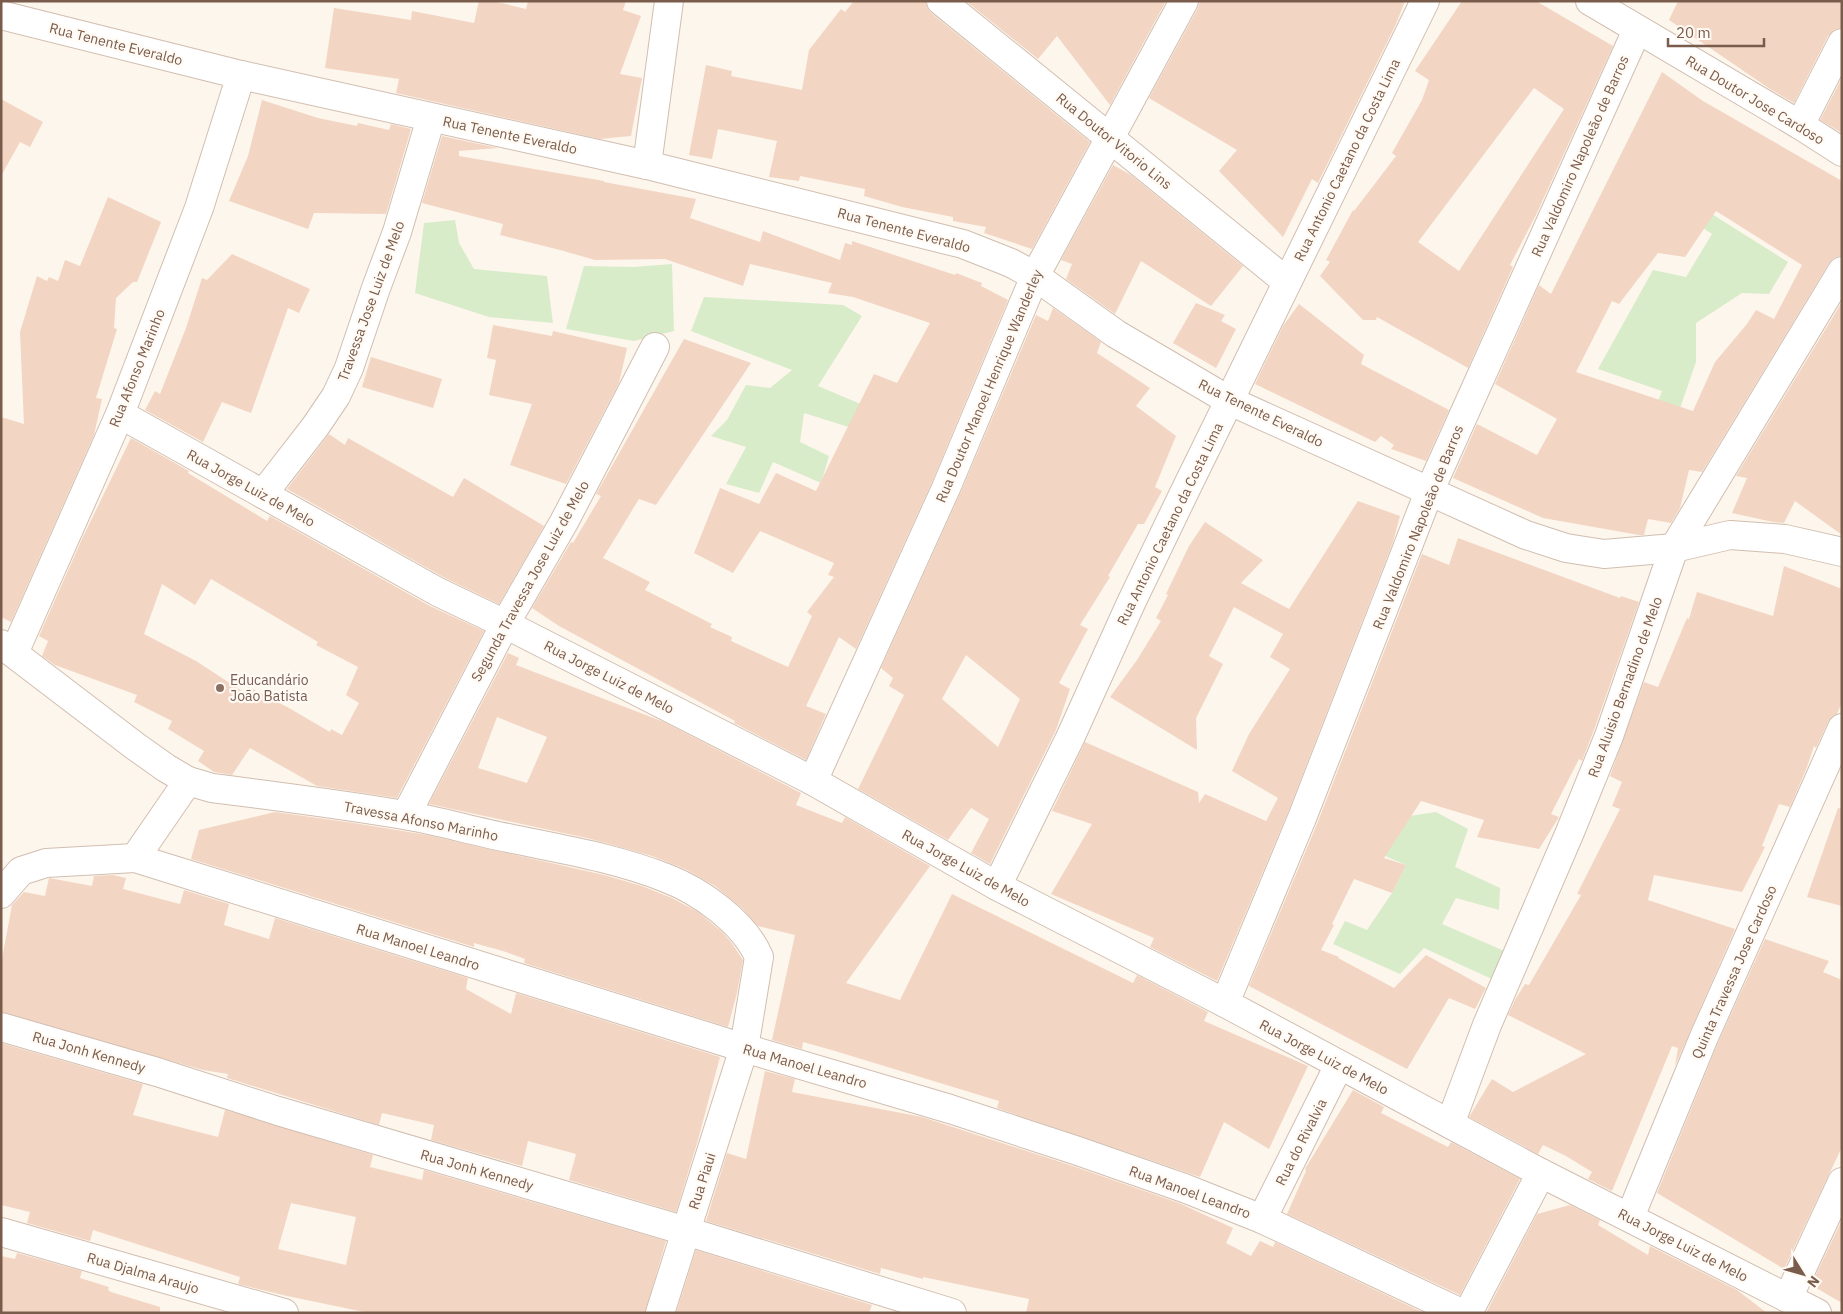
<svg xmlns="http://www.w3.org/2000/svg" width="1843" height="1314" font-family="'IBM Plex Sans',sans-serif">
	<rect width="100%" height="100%" fill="#fdf6ec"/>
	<g fill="#d8ecc9">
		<path d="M1669 187 1788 262 1769 294 1742 293 1696 323V362L1668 443 1644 437 1662 391 1598 369 1653 270 1686 277 1712 234 1659 199Z"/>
		<path d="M455 220 459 243 474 269 547 276 553 323 489 317 415 293 424 223Z"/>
		<path d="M672 264 674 331 634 341 566 329 584 266 633 267Z"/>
		<path d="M704 297 843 305 862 316 818 386 882 413 874 435 804 413 800 442 829 456 821 483 773 462 759 493 726 484 746 447 711 436 727 420 746 385 770 388 792 370 691 331Z"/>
		<path d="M1436 812 1468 829 1455 867 1500 888 1499 910 1456 898 1442 924 1509 953 1494 980 1424 948 1400 974 1333 944 1345 921 1367 930 1392 893 1406 865 1369 849 1390 819Z"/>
	</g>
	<g fill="#f3d5c3" fill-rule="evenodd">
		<path d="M479 1H493L526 9 528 1H626L623 10 641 16 620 74 642 78 631 136 600 139 396 93 399 79 325 68 334 8 411 20 412 11 474 23Z"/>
		<path d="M854 1H926L927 7 931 13 1090 142 1032 249 984 233 986 227 953 221V217L902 207 864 196 865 189 800 176 799 181 769 177 777 141 718 129 712 159 689 155 706 65 732 71 731 76 802 90 809 50 841 9 845 12Z"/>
		<path d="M966 1H1166L1110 105 1057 36 1038 59Z"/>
		<path d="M1200 1H1405L1396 24 1318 183 1312 179 1283 237 1219 171 1237 150 1149 98 1198 8Z"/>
		<path d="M1462 1H1536L1613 46 1536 215 1510 265 1513 267 1468 368 1377 317 1376 320H1363L1320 276 1330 262 1326 260 1353 210 1354 211 1396 156 1392 153 1422 100 1429 80 1415 71ZM1534 88 1564 109 1459 271 1418 242Z"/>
		<path d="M1678 1H1842V27L1834 30 1828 36 1794 103 1770 89 1669 20Z"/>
		<path d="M1662 72 1703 101 1842 181V255L1834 258 1829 263 1702 472 1689 470 1680 508 1671 523 1648 519 1644 535H1639L1543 518 1453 478 1477 424 1537 455 1557 419 1495 384 1539 285 1551 294ZM1716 211 1802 265 1774 319 1756 310 1747 324 1715 362 1693 411 1576 372 1612 301 1619 304 1658 253 1685 257Z"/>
		<path d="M1842 78V133L1820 120Z"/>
		<path d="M1 99 43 122 30 147 20 142 1 176Z"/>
		<path d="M262 100 318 118 357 126 358 123 389 130 391 124 411 129 386 214 314 213 308 229 229 201 248 156Z"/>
		<path d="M442 136 498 148 459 151V156L604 181V182L696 199 690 218 760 242 763 231 840 260 845 243 852 245V241L955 275 956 273 982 283 981 286 1008 300 932 482 856 649 839 637 806 706 826 714 806 760 734 723 735 721 559 626 532 608 571 542 573 543 601 496 596 494 684 339 751 363 656 505 639 499 603 558 650 582 645 590 712 624 710 627 732 637 731 641 788 667 812 616 807 612 834 577 828 575 834 563 760 531 733 573 694 553 720 488 759 504 776 473 816 491 874 374 897 383 930 323 853 297 828 293 832 283 750 264 743 286 665 259 595 260 560 250 500 235 503 224 422 203Z"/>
		<path d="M1113 165 1131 175 1243 266 1211 306 1141 261 1115 314 1066 279 1072 264 1061 260Z"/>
		<path d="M108 197 161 222 137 282H133L116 298 114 328 117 329 96 398 102 399 94 435 11 622 1 617V417L24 424 20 332 37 276 47 281 49 277 58 281 65 260 80 266Z"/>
		<path d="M232 254 310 289 299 313 288 308 251 413 222 402 203 442 145 410 155 391 160 394 186 328 202 278 207 280Z"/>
		<path d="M1842 302V535L1795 501 1784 523 1773 522 1732 513 1747 478 1736 476Z"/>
		<path d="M1196 303 1225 315 1221 321 1236 329 1216 368 1173 343Z"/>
		<path d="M1299 304 1364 355 1361 364 1449 410 1426 461 1391 449 1394 445 1381 436 1375 442 1255 384 1283 326Z"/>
		<path d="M1053 308 1101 342 1097 353 1150 388 1136 406 1176 436 1155 487 1162 491 1144 524H1138L1108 576 1110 577 1080 625 1088 629 1059 683 1070 689 1056 730 990 864 971 853 989 819 971 808 948 840 858 789 904 695 889 686 893 678 881 668 960 494 1036 315 1048 321ZM966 655 1020 699 998 747 942 699Z"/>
		<path d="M493 325 552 336 553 331 627 348 619 383 566 484 510 465 532 404 489 395 496 360 487 358Z"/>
		<path d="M371 357 442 379 433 408 362 387Z"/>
		<path d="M329 434 345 445 348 438 453 497 464 478 544 526 499 604 445 578 287 489Z"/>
		<path d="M131 438 189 471 188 473 267 521 270 516 430 606 484 631 397 798 317 786 250 748 232 775 214 772 198 761 204 751 168 729 172 721 134 702 137 695 55 665 42 656 48 641 39 636 82 539ZM211 579 318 642 316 645 358 667 346 695 359 703 342 735 331 729 330 732 289 708 249 687 245 693 196 661 144 634 162 584 195 605Z"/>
		<path d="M1358 501 1400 516 1393 542 1288 812 1217 981 1150 947 1154 938 1051 894 1092 824 1052 811 1085 742 1198 792 1199 803 1205 794 1266 821 1278 798 1232 771 1249 734 1290 669 1270 657 1283 634 1234 607 1209 656 1223 664 1196 718 1197 750 1110 697 1137 660 1161 621 1156 618 1168 595 1166 594 1189 546 1205 522 1263 560 1241 583 1289 609Z"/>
		<path d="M1458 538 1620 598 1621 596 1639 602 1594 730 1582 761 1579 759 1551 814 1559 817 1539 849 1477 837 1484 820 1421 801 1384 858 1406 865 1392 893 1354 879 1332 924 1334 925 1321 950 1339 957 1338 958 1394 988 1426 955 1486 988 1475 1009 1449 998 1407 1069 1249 986 1317 824 1422 554 1449 565Z"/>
		<path d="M1784 566 1842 589V702L1837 714 1832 716 1828 722 1816 748 1814 746 1807 767 1790 807 1779 804 1762 846 1765 847 1742 892 1654 875 1648 900 1735 929 1675 1066 1678 1048 1672 1046 1612 1191 1588 1179 1592 1172 1566 1156 1543 1145 1538 1154 1469 1117 1492 1079 1513 1092 1586 1054 1508 1015 1516 998 1525 984 1529 985 1581 895 1577 894 1620 809 1612 806 1622 782 1610 776 1644 682 1658 687 1687 618 1689 619 1697 592 1773 616Z"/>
		<path d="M508 653 519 658 516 665 664 722 801 793 796 805 842 823 845 817 930 866 846 983 900 1000 952 894 1133 983 1137 975 1208 1012 1204 1021 1308 1066 1269 1149 1224 1122 1200 1177 997 1108 999 1101 835 1051 803 1042 802 1049 772 1040 795 935 758 926 742 908 715 886 685 869 652 856 591 839 429 804ZM497 717 547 737 527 783 478 768Z"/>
		<path d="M1838 808 1842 809V906L1807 897Z"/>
		<path d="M275 812 354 823 427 835 604 875 642 886 672 898 698 912 721 931 731 942 743 960 737 993 728 1027 524 963 525 959 503 951 474 943V947L191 859 199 830Z"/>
		<path d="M113 875 126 878 123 889 180 904 184 890 229 904 224 925 269 939 275 918 468 978 466 989 511 1014 516 993 720 1057 698 1140 676 1212 569 1180 576 1154 528 1141 522 1166 431 1140 434 1125 382 1113 379 1125 227 1078 228 1074 203 1070 1 1012V964L12 905 24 892 45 896 49 878 92 886 94 876Z"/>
		<path d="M1765 939 1829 961 1823 972 1842 980V1147L1784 1269 1657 1193 1718 1043Z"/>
		<path d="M1 1043 143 1084 133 1115 218 1137 225 1110 373 1155 370 1167 422 1180 424 1170 666 1241 645 1313H369L287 1296 238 1284 240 1277 93 1230 90 1241 27 1223 30 1212 1 1205ZM291 1203 356 1217 346 1265 278 1249Z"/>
		<path d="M765 1071 795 1079 792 1092 922 1117 1070 1165 1179 1203 1233 1228 1226 1243 1251 1256 1260 1241 1273 1247 1275 1242 1424 1313H1026L1029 1299 923 1277V1279L881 1268 880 1274 706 1221 727 1153 746 1159Z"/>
		<path d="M1353 1090 1384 1107 1381 1113 1448 1147 1451 1142 1520 1179 1460 1295 1287 1214 1306 1171 1305 1169Z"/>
		<path d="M1570 1205 1600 1220 1598 1225 1648 1255 1650 1246 1737 1290 1767 1313H1486L1537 1214Z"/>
		<path d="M1842 1220V1303L1811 1285Z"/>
		<path d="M696 1250 872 1305 869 1313H676Z"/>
		<path d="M17 1253 82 1271 80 1278 109 1287 108 1290 111 1292 160 1307V1313H1V1256L15 1259Z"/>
	</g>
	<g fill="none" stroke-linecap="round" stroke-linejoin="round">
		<defs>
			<g id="minor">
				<path d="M941 1 1286 281"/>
				<path d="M1590 1 1800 125 1842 152"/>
				<path d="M1 15 241 75 647 165 963 244 1011 263 1035 276 1116 334 1230 401 1526 535 1566 548 1604 554 1674 548 1730 535 1785 539 1842 552"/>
				<path d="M1800 125 1842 43"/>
				<path d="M647 165 669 1"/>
				<path d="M120 414 438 592 505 624 813 781 997 886 1225 1003 1541 1173 1817 1313"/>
				<path d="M263 494 315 427 336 396 349 368 376 288 397 232 431 118"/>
				<path d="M1 644 135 746 166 768 188 781 212 788C276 796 340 804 404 815 439 821 473 831 508 838 560 849 616 858 666 878 700 891 744 922 759 957L744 1048 660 1313"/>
				<path d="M14 653 120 414 199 208 241 75"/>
				<path d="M813 781 946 488 1035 276 1184 1"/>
				<path d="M406 815 505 624 564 522 655 347"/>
				<path d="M135 858 744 1048 950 1109 1075 1150 1184 1188 1262 1219 1461 1313"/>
				<path d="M997 886 1070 738 1131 603 1183 495 1425 1"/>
				<path d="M1 894 21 871 46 863 135 858 188 781"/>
				<path d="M1225 1003 1302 818 1429 492 1637 30"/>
				<path d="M1 1027 157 1072 278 1111 686 1231 952 1313"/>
				<path d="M1450 1124 1487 1025 1570 832 1609 736 1674 548 1842 271"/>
				<path d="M1630 1217 1704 1037 1842 728"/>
				<path d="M1262 1219 1339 1065"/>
				<path d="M1 1232 284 1313"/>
				<path d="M1788 1298 1842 1182"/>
				<path d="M1468 1313 1541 1173"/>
			</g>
		</defs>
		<use href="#minor" stroke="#d1beb0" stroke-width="30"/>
		<use href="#minor" stroke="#fff" stroke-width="28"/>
	</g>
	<circle fill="#8d6e63" stroke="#fffaf3" stroke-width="2" cx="220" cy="688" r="5"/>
	<g text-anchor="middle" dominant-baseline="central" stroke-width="4.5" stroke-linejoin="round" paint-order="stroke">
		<g font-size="14" fill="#7a5c4d" stroke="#fffaf3">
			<text transform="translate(116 44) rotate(14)">Rua Tenente Everaldo</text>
			<text transform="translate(1755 100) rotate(31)">Rua Doutor Jose Cardoso</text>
			<text transform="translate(510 135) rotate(12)">Rua Tenente Everaldo</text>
			<text transform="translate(1114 141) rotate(39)">Rua Doutor Vitorio Lins</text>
			<text transform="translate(1580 156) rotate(-66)">Rua Valdomiro Napoleão de Barros</text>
			<text transform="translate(1347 160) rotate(-64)">Rua Antonio Caetano da Costa Lima</text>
			<text transform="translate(904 230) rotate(15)">Rua Tenente Everaldo</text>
			<text transform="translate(371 301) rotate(-70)">Travessa Jose Luiz de Melo</text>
			<text transform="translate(137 368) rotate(-68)">Rua Afonso Marinho</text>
			<text transform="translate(989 386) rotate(-67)">Rua Doutor Manoel Henrique Wanderley</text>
			<text transform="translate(1261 413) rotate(26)">Rua Tenente Everaldo</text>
			<text transform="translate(251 488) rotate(29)">Rua Jorge Luiz de Melo</text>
			<text transform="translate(1170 524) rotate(-64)">Rua Antonio Caetano da Costa Lima</text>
			<text transform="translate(1418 527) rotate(-68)">Rua Valdomiro Napoleão de Barros</text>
			<text transform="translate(530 581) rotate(-61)">Segunda Travessa Jose Luiz de Melo</text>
			<text transform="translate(609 677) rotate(27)">Rua Jorge Luiz de Melo</text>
			<text transform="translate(1625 687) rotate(-70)">Rua Aluisio Bernadino de Melo</text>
			<text transform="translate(421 821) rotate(11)">Travessa Afonso Marinho</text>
			<text transform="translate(966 868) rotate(29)">Rua Jorge Luiz de Melo</text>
			<text transform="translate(418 947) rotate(17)">Rua Manoel Leandro</text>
			<text transform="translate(1734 972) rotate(-66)">Quinta Travessa Jose Cardoso</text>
			<text transform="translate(89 1052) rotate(16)">Rua Jonh Kennedy</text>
			<text transform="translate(1324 1057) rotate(28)">Rua Jorge Luiz de Melo</text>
			<text transform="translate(805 1066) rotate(16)">Rua Manoel Leandro</text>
			<text transform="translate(1301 1142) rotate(-63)">Rua do Rivalvia</text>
			<text transform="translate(477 1170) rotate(16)">Rua Jonh Kennedy</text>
			<text transform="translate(702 1181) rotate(-72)">Rua Piaui</text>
			<text transform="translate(1190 1192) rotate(20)">Rua Manoel Leandro</text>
			<text transform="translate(1683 1245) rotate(27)">Rua Jorge Luiz de Melo</text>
			<text transform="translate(143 1273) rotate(16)">Rua Djalma Araujo</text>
		</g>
		<g font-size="14" fill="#785e54" stroke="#fffaf3" text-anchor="start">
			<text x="230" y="680">Educandário<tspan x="230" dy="16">João Batista</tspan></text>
		</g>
	</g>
	<rect width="1843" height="1314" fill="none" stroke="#7a5c4d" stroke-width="5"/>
	<g transform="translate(1803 1274) rotate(127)" stroke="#fffaf3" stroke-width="4" paint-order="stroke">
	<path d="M0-4L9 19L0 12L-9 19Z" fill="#7a5c4d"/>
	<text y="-8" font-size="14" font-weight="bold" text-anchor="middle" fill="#7a5c4d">N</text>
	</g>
	<path d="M1668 38v8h96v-8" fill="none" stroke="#7a5c4d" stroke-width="2.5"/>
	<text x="1676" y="38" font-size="15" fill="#7a5c4d" stroke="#fffaf3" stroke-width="4" paint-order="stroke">20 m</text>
</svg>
